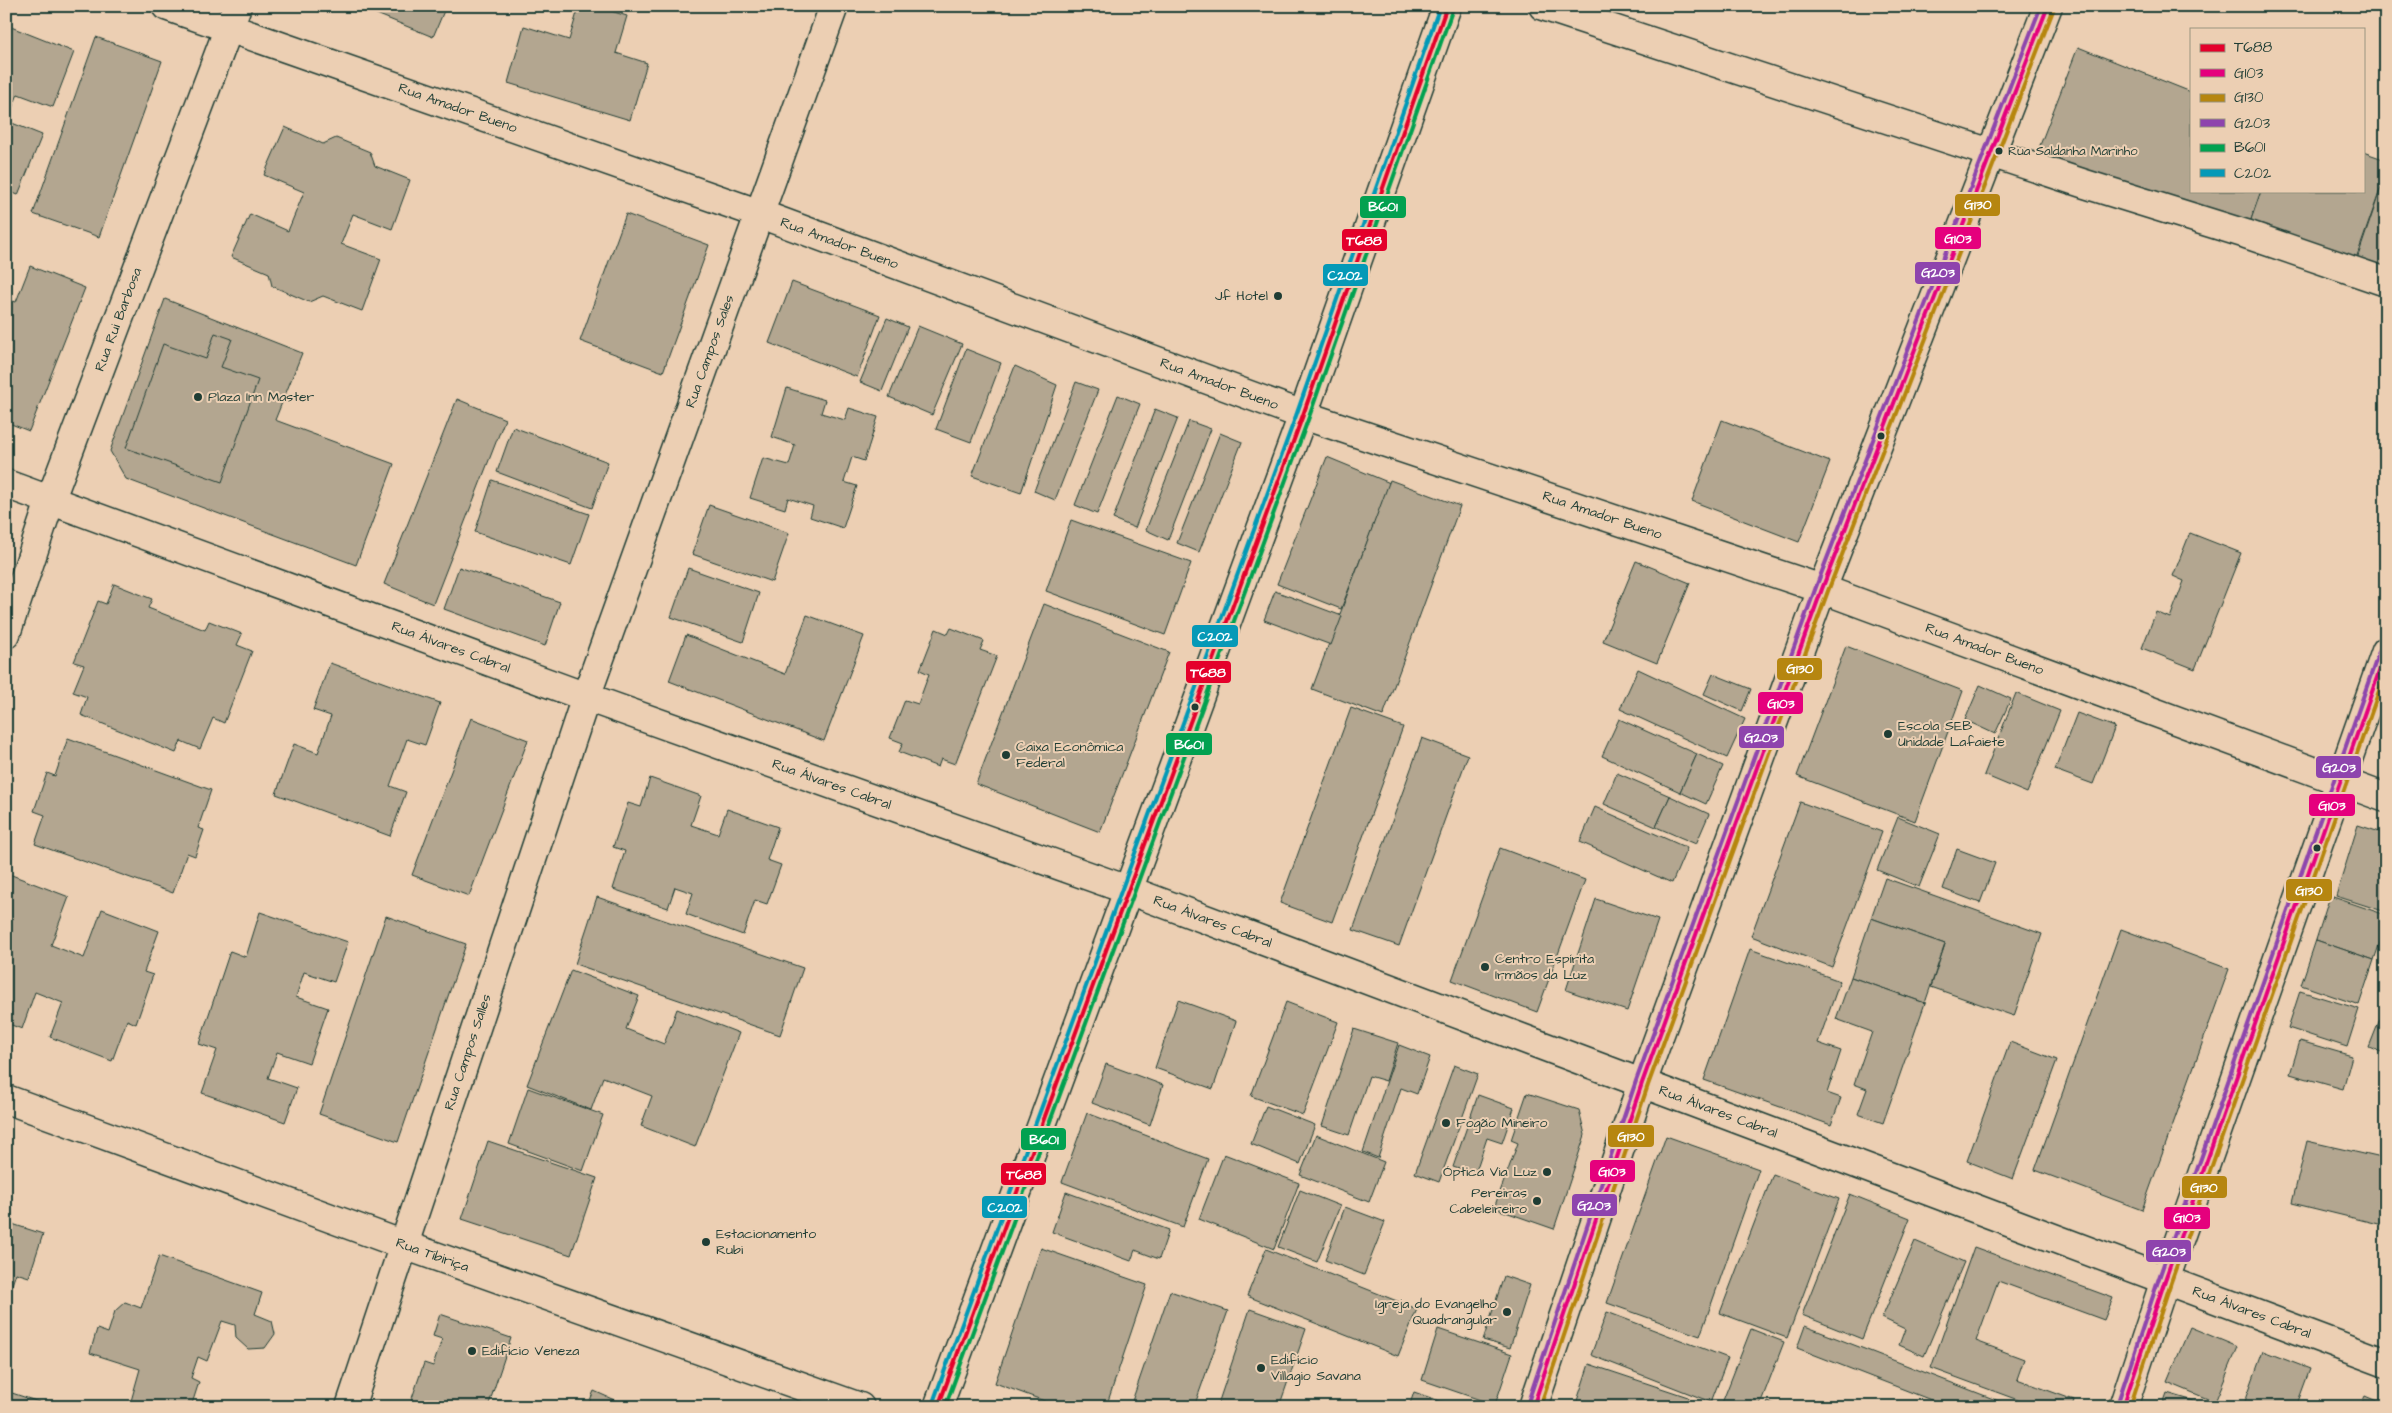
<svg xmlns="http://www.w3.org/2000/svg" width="2392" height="1413" font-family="'Architects Daughter',sans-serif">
	<rect width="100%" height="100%" fill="#eccfb3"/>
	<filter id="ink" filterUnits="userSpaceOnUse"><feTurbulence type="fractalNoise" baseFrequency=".02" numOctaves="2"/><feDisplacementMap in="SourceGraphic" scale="10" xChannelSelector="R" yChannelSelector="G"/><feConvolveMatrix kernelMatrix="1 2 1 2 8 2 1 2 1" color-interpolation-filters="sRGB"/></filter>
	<g filter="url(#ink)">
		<g fill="#b3a690" stroke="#1f3d34">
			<path d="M357 6H446L433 37Z"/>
			<path d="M579 6H595L627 16 616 53 647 63 630 120 508 83 524 26 569 40Z"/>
			<path d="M6 25 74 52 53 107 18 94 7 121 42 135 18 195 6 190Z"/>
			<path d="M96 37 162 61 99 237 33 214Z"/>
			<path d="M2078 47 2191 92V191H2261L2246 234 2032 166Z"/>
			<path d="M285 127 323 144 336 138 370 152 375 166 410 180 392 229 353 214 341 244 381 259 362 311 323 296 309 302 272 286 269 273 231 257 250 214 288 231 304 192 264 175Z"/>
			<path d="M2363 152 2386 160V173L2352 270 2246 234 2261 191H2363Z"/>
			<path d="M2386 173V272L2356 262Z"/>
			<path d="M626 214 709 245 663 372 580 341Z"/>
			<path d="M30 266 85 288 29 431 6 422V299L16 302Z"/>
			<path d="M792 282 880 315 857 377 769 343Z"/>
			<path d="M165 299 302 353 275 420 394 464 356 565 126 479 110 451Z"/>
			<path d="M887 318 908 327 882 391 860 382Z"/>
			<path d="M918 326 962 344 932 415 889 397Z"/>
			<path d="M215 333 232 339 221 367 258 380 222 482 126 448 163 344 206 359Z"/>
			<path d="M966 349 1001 363 971 442 936 429Z"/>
			<path d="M1015 366 1057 385 1021 493 972 476Z"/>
			<path d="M1076 382 1098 390 1055 500 1034 491Z"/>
			<path d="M787 388 825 400 821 413 845 420 849 408 878 417 864 461 852 457 844 482 857 486 843 528 810 517 813 506 788 498 785 509 750 498 763 458 789 465 795 445 772 437Z"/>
			<path d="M1118 395 1140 404 1097 514 1075 505Z"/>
			<path d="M457 399 505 419 433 604 384 584Z"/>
			<path d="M1155 409 1178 418 1135 528 1113 519Z"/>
			<path d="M1722 420 1830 462 1799 542 1692 501Z"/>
			<path d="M1189 421 1211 429 1168 540 1146 530Z"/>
			<path d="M513 427 608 462 592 508 497 472Z"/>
			<path d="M1220 433 1242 442 1199 552 1177 543Z"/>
			<path d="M1327 457 1390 483 1341 609 1277 584Z"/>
			<path d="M492 480 589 514 571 565 475 532Z"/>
			<path d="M1390 480 1460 506 1383 716 1312 689Z"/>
			<path d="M709 505 789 533 772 582 692 554Z"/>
			<path d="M1071 520 1191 563 1165 635 1046 591Z"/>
			<path d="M2190 533 2241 553 2195 669 2142 648 2156 612 2170 618 2184 581 2173 576Z"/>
			<path d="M1636 561 1690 583 1657 663 1603 641Z"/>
			<path d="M459 567 560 602 545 646 444 609Z"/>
			<path d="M688 568 759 593 743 642 671 617Z"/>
			<path d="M114 584 152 599 148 608 205 630 209 621 242 634 237 645 252 651 224 723 213 718 200 749 181 741 176 753 81 715 87 697 73 692 84 665 74 662 98 601 106 604Z"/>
			<path d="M1275 591 1342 616 1331 645 1264 620Z"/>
			<path d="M1044 604 1169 652 1100 832 976 784Z"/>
			<path d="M807 615 864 636 824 741 669 681 686 635 785 674Z"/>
			<path d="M951 628 984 641 980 650 997 656 955 764 941 759 938 767 899 752 903 743 890 738 905 700 918 704 929 674 920 670 936 629 948 634Z"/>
			<path d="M1846 646 1963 691 1915 821 1797 776Z"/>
			<path d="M330 663 440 703 425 745 407 739 390 786 406 792 390 836 276 794 294 744 318 753 331 716 313 710Z"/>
			<path d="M1638 669 1745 719 1727 758 1620 709Z"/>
			<path d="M1713 674 1751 689 1742 711 1704 694Z"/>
			<path d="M1980 685 2011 699 1995 734 1965 720Z"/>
			<path d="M2016 693 2060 711 2027 793 1984 775Z"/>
			<path d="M1351 708 1403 727 1332 922 1280 903Z"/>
			<path d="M2077 713 2115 727 2093 784 2055 770Z"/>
			<path d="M471 718 528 740 469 896 412 875Z"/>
			<path d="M1619 719 1697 754 1680 792 1602 756Z"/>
			<path d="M68 738 211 790 198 828 204 830 195 856 187 853 173 893 35 844 45 815 34 811 47 773 55 776Z"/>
			<path d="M1422 738 1468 755 1399 946 1353 930Z"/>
			<path d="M1697 754 1723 766 1706 804 1680 792Z"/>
			<path d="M1617 773 1670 796 1656 827 1604 804Z"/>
			<path d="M650 778 701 796 691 825 718 834 727 809 778 827 767 860 781 865 767 904 755 900 743 935 686 914 693 893 675 887 668 908 613 889 625 851 613 847 628 803 641 807Z"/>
			<path d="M1670 796 1709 814 1696 844 1656 827Z"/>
			<path d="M1800 802 1882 832 1832 967 1751 936Z"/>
			<path d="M1595 807 1687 848 1672 883 1580 842Z"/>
			<path d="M1898 817 1940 834 1919 887 1877 870Z"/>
			<path d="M2358 825 2386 834V912L2336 896Z"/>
			<path d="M1500 848 1585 880 1537 1012 1452 980Z"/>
			<path d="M1957 849 1995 863 1980 903 1943 889Z"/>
			<path d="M9 874 69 897 51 945 84 958 102 909 159 931 144 972 153 975 136 1024 127 1020 112 1061 50 1037 63 1003 35 992 22 1029 6 1023V882Z"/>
			<path d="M1885 878 2042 934 2014 1016 1931 987 1945 944 1871 918Z"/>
			<path d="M2330 896 2386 915V925L2374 960 2316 940Z"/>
			<path d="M597 897 803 968 780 1035 575 964Z"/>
			<path d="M1596 899 1658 920 1627 1011 1566 990Z"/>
			<path d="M260 912 348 942 334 982 304 972 296 997 328 1008 309 1063 277 1052 268 1078 297 1088 285 1122 202 1093 217 1050 199 1044 230 951 246 957Z"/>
			<path d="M386 916 466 944 398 1142 319 1114Z"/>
			<path d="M1871 918 1945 944 1925 1003 1851 977Z"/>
			<path d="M2121 929 2229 969 2142 1210 2035 1170Z"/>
			<path d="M2316 940 2374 960 2359 1005 2301 985Z"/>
			<path d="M1750 949 1840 981 1818 1043 1841 1051 1827 1093 1841 1098 1831 1125 1704 1080Z"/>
			<path d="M571 970 639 996 626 1029 664 1044 677 1009 739 1033 695 1147 641 1126 652 1096 603 1077 591 1110 527 1085Z"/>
			<path d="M1851 977 1925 1003 1883 1123 1858 1114 1867 1089 1854 1084 1872 1032 1836 1019Z"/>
			<path d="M2300 991 2359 1009 2347 1047 2288 1028Z"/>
			<path d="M1178 1000 1236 1021 1213 1089 1155 1068Z"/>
			<path d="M1286 1002 1338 1022 1303 1115 1251 1096Z"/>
			<path d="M2386 1004V1054L2369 1047Z"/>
			<path d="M1354 1029 1398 1043 1386 1081 1369 1076 1349 1135 1322 1126Z"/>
			<path d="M2300 1041 2352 1056 2343 1089 2290 1074Z"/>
			<path d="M2010 1042 2057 1060 2013 1179 1967 1161Z"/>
			<path d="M1399 1045 1430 1057 1417 1094 1401 1088 1378 1158 1363 1152Z"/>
			<path d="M1106 1064 1163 1085 1150 1125 1092 1103Z"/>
			<path d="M1454 1065 1478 1074 1439 1182 1415 1173Z"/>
			<path d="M528 1088 603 1115 583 1171 509 1144Z"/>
			<path d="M1527 1093 1579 1110 1585 1135 1554 1229 1494 1208 1518 1143 1511 1140Z"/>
			<path d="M1478 1095 1514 1108 1502 1143 1487 1138 1475 1174 1453 1167Z"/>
			<path d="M1266 1106 1315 1125 1300 1164 1251 1144Z"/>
			<path d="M1087 1113 1208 1159 1183 1227 1062 1182Z"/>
			<path d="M1316 1135 1384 1162 1369 1202 1300 1175Z"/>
			<path d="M1666 1136 1759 1169 1700 1336 1607 1303Z"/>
			<path d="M488 1141 597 1178 571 1255 462 1219Z"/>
			<path d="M2307 1141 2386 1159V1226L2292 1203Z"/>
			<path d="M1224 1154 1299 1183 1274 1249 1199 1219Z"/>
			<path d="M1773 1174 1839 1199 1787 1338 1720 1313Z"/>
			<path d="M1300 1190 1340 1206 1317 1262 1278 1247Z"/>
			<path d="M1066 1192 1169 1230 1159 1259 1135 1250 1131 1261 1052 1232Z"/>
			<path d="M1850 1194 1910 1218 1862 1339 1802 1315Z"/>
			<path d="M1345 1207 1385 1222 1364 1275 1325 1260Z"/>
			<path d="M6 1222 43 1234 29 1277 16 1273 6 1302Z"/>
			<path d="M1915 1241 1964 1262 1924 1356 1899 1345 1905 1329 1882 1318Z"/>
			<path d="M1974 1247 2113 1298 2104 1320 1998 1281 1976 1341 2024 1359 2017 1379 2074 1400 2072 1407H2037L1931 1368Z"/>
			<path d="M1041 1248 1147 1285 1106 1407H1061L995 1383Z"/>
			<path d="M1266 1249 1417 1309 1398 1356 1247 1296Z"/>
			<path d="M159 1256 262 1293 255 1314 272 1321 275 1334 265 1348 248 1349 236 1338 235 1325 222 1321 207 1361 198 1357 191 1378 199 1382 191 1407H143L144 1405 131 1401 140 1369 90 1353 97 1329 108 1333 115 1311 125 1302 141 1308Z"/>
			<path d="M1504 1276 1530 1285 1510 1348 1483 1340Z"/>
			<path d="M1170 1291 1228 1311 1194 1407H1130Z"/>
			<path d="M1250 1309 1306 1329 1279 1407H1217Z"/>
			<path d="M1607 1312 1728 1358 1711 1402 1591 1355Z"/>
			<path d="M440 1314 511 1338 488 1407H409L424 1363 433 1366 442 1339 433 1336Z"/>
			<path d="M1805 1326 2014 1407H1949L1797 1348Z"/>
			<path d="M2190 1327 2238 1347 2215 1402 2167 1382Z"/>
			<path d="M1438 1329 1512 1354 1495 1405 1422 1380Z"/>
			<path d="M1751 1329 1784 1342 1759 1407H1731L1722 1403Z"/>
			<path d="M2263 1351 2310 1369 2296 1407H2243Z"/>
			<path d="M1589 1364 1688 1397 1684 1407H1575Z"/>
			<path d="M6 1391 54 1407H6Z"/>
			<path d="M594 1391 630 1407H587Z"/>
			<path d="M1414 1392 1457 1407H1409Z"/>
			<path d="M2167 1393 2204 1404 2203 1407H2162Z"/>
			<path d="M2365 1396 2386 1405V1407H2360Z"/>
			<path d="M1768 1402 1782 1407H1766Z"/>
		</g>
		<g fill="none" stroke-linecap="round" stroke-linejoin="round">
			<defs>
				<g id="minor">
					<path id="s1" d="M166 6 760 214 1303 415 1822 589 2386 798"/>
					<path d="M1543 6 2085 184 2246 234 2386 282"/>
					<path id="s2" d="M6 634 50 501 237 6"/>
					<path id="s3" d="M6 1099 404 1245 860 1407"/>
					<path id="s4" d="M350 1407 586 697 1128 890 2386 1363"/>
					<path d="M938 1407 1303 415 1447 6"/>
					<path d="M1533 1407 1642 1083 1822 589 2048 6"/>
					<path d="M2123 1407 2165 1280 2386 651"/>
				</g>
				<g id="major">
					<path id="s5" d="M6 484 586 697 834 6"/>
				</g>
			</defs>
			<use href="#minor" stroke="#1f3d34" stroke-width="31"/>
			<use href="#major" stroke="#1f3d34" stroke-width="31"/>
			<use href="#minor" stroke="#eccfb3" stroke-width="28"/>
			<use href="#major" stroke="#eccfb3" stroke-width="28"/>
			<defs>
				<path id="bus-1" d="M938 1407 1303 415 1447 6"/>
				<g id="bus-2">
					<path d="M1533 1407 1642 1083 1822 589 2048 6"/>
					<path d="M2123 1407 2165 1280 2386 652"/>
				</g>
				<g id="bus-3">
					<path d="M1540 1407 1648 1085 1828 591 2054 8"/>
					<path d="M2130 1407 2171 1282 2386 671"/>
				</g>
				<g id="bus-4">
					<path d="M1527 1405 1636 1081 1816 587 2041 6"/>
					<path d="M2117 1405 2159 1278 2380 649"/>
				</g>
				<path id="bus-5" d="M945 1407 1309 417 1453 8"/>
				<path id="bus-6" d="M932 1405 1297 413 1440 6"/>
			</defs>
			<use href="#bus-1" stroke="#eccfb3" stroke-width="8"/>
			<use href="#bus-2" stroke="#eccfb3" stroke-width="8"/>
			<use href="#bus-3" stroke="#eccfb3" stroke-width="8"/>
			<use href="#bus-4" stroke="#eccfb3" stroke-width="8"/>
			<use href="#bus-5" stroke="#eccfb3" stroke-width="8"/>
			<use href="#bus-6" stroke="#eccfb3" stroke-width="8"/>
			<use href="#bus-1" stroke="#e4002b" stroke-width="4"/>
			<use href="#bus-2" stroke="#e5007d" stroke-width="4"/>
			<use href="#bus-3" stroke="#b68610" stroke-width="4"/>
			<use href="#bus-4" stroke="#8e44ad" stroke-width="4"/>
			<use href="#bus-5" stroke="#02a150" stroke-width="4"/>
			<use href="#bus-6" stroke="#0599b7" stroke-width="4"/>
		</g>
	</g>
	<g fill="#1f3d34" stroke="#eccfb3" stroke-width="2">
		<circle cx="1999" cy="151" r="4.5"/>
		<circle cx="1278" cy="296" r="5"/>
		<circle cx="198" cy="397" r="5"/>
		<circle cx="1881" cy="436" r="4.5"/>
		<circle cx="1195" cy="707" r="4.5"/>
		<circle cx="1888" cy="734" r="5"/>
		<circle cx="1006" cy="755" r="5"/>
		<circle cx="2317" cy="848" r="4.5"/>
		<circle cx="1485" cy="967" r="5"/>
		<circle cx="1446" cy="1123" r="5"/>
		<circle cx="1547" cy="1172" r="5"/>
		<circle cx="1537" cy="1201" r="5"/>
		<circle cx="706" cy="1242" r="5"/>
		<circle cx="1507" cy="1312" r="5"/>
		<circle cx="472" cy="1351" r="5"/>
		<circle cx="1261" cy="1368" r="5"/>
	</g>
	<g text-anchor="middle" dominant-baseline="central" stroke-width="4" stroke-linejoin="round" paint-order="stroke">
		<g font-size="13" fill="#1f3d34" stroke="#eccfb3" text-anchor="start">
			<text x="2008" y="151">Rua Saldanha Marinho</text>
		</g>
		<g font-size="14" fill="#1f3d34" stroke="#eccfb3">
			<text stroke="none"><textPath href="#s1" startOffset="309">Rua Amador Bueno</textPath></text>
			<text stroke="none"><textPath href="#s1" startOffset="714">Rua Amador Bueno</textPath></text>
			<text stroke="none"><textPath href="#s2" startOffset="334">Rua Rui Barbosa</textPath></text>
			<text stroke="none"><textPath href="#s5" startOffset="985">Rua Campos Sales</textPath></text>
			<text stroke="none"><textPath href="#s1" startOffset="1119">Rua Amador Bueno</textPath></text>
			<text stroke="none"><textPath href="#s1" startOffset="1524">Rua Amador Bueno</textPath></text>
			<text stroke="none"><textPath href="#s5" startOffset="474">Rua Álvares Cabral</textPath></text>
			<text stroke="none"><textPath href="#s1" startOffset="1929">Rua Amador Bueno</textPath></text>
			<text stroke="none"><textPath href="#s4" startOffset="1009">Rua Álvares Cabral</textPath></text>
			<text stroke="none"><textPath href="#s4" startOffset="1414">Rua Álvares Cabral</textPath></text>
			<text stroke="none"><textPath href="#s4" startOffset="374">Rua Campos Salles</textPath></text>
			<text stroke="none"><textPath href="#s4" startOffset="1954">Rua Álvares Cabral</textPath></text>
			<text stroke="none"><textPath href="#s3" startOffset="454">Rua Tibiriça</textPath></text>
			<text stroke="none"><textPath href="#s4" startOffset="2524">Rua Álvares Cabral</textPath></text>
		</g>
		<g font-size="14" fill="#1f3d34" stroke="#eccfb3" text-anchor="start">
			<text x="1268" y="296" text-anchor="end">Jf Hotel</text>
			<text x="208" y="397">Plaza Inn Master</text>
			<text x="1898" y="726">Escola SEB<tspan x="1898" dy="16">Unidade Lafaiete</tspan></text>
			<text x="1016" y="747">Caixa Econômica<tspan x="1016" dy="16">Federal</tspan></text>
			<text x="1495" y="959">Centro Espírita<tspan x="1495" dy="16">Irmãos da Luz</tspan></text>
			<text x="1456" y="1123">Fogão Mineiro</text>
			<text x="1537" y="1172" text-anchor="end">Óptica Via Luz</text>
			<text x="1527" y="1193" text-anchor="end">Pereiras<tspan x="1527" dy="16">Cabeleireiro</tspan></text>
			<text x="716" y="1234">Estacionamento<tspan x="716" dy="16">Rubi</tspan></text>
			<text x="1497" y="1304" text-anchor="end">Igreja do Evangelho<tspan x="1497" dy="16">Quadrangular</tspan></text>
			<text x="482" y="1351">Edifício Veneza</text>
			<text x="1271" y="1360">Edifício<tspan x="1271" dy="16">Villagio Savana</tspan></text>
		</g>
	</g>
	<g stroke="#eccfb3" stroke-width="2">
		<rect x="1954" y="193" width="47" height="24" rx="5" fill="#b68610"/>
		<rect x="1359" y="195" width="48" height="24" rx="5" fill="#02a150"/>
		<rect x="1934" y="226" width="48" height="24" rx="5" fill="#e5007d"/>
		<rect x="1341" y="228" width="47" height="24" rx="5" fill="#e4002b"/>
		<rect x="1914" y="261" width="47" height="24" rx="5" fill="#8e44ad"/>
		<rect x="1322" y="263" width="47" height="24" rx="5" fill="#0599b7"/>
		<rect x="1191" y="624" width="48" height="24" rx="5" fill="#0599b7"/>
		<rect x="1776" y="657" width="47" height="24" rx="5" fill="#b68610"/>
		<rect x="1185" y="660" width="47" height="24" rx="5" fill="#e4002b"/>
		<rect x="1757" y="691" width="47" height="24" rx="5" fill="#e5007d"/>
		<rect x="1738" y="725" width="47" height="24" rx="5" fill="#8e44ad"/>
		<rect x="1165" y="732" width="48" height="24" rx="5" fill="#02a150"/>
		<rect x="2315" y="755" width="47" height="24" rx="5" fill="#8e44ad"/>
		<rect x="2308" y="793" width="48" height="24" rx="5" fill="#e5007d"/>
		<rect x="2285" y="878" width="48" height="24" rx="5" fill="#b68610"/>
		<rect x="1607" y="1124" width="48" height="24" rx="5" fill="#b68610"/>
		<rect x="1020" y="1127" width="47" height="24" rx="5" fill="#02a150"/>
		<rect x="1589" y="1159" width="47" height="24" rx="5" fill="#e5007d"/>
		<rect x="1000" y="1162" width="47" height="24" rx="5" fill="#e4002b"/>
		<rect x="2181" y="1175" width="47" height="24" rx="5" fill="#b68610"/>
		<rect x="1571" y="1193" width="47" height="24" rx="5" fill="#8e44ad"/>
		<rect x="981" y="1195" width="47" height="24" rx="5" fill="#0599b7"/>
		<rect x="2163" y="1206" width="48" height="24" rx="5" fill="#e5007d"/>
		<rect x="2145" y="1239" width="47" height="24" rx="5" fill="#8e44ad"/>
	</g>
	<g font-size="14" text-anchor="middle" font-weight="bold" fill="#fff">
		<text x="1978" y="209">G130</text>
		<text x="1383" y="211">B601</text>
		<text x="1958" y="243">G103</text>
		<text x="1364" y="245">T688</text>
		<text x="1938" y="277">G203</text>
		<text x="1345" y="280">C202</text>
		<text x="1215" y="641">C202</text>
		<text x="1800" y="673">G130</text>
		<text x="1208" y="677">T688</text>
		<text x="1781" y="708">G103</text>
		<text x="1761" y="742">G203</text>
		<text x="1189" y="749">B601</text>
		<text x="2339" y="772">G203</text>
		<text x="2332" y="810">G103</text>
		<text x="2309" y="895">G130</text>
		<text x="1631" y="1141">G130</text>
		<text x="1044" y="1144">B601</text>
		<text x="1612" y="1176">G103</text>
		<text x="1024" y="1179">T688</text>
		<text x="2204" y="1192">G130</text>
		<text x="1594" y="1210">G203</text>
		<text x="1005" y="1212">C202</text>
		<text x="2187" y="1222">G103</text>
		<text x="2169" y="1256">G203</text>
	</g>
	<rect width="2392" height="1413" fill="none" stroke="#eccfb3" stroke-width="25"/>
	<rect x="12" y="12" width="2367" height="1388" fill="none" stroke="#1f3d34" stroke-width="2" filter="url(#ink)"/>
	<rect x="2190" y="28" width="175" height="165" fill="#eccfb3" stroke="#9a9580"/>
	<rect x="2200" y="44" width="25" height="8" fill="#e4002b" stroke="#9a9580"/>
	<text x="2234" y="52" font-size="15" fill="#1f3d34">T688</text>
	<rect x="2200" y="69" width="25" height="8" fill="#e5007d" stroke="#9a9580"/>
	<text x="2234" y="78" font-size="15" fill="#1f3d34">G103</text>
	<rect x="2200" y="94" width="25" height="8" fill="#b68610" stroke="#9a9580"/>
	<text x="2234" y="102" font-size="15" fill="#1f3d34">G130</text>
	<rect x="2200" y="119" width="25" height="8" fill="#8e44ad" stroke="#9a9580"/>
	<text x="2234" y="128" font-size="15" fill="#1f3d34">G203</text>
	<rect x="2200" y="144" width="25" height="8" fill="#02a150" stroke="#9a9580"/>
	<text x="2234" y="152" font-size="15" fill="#1f3d34">B601</text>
	<rect x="2200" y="169" width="25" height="8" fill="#0599b7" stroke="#9a9580"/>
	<text x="2234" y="178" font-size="15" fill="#1f3d34">C202</text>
</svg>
